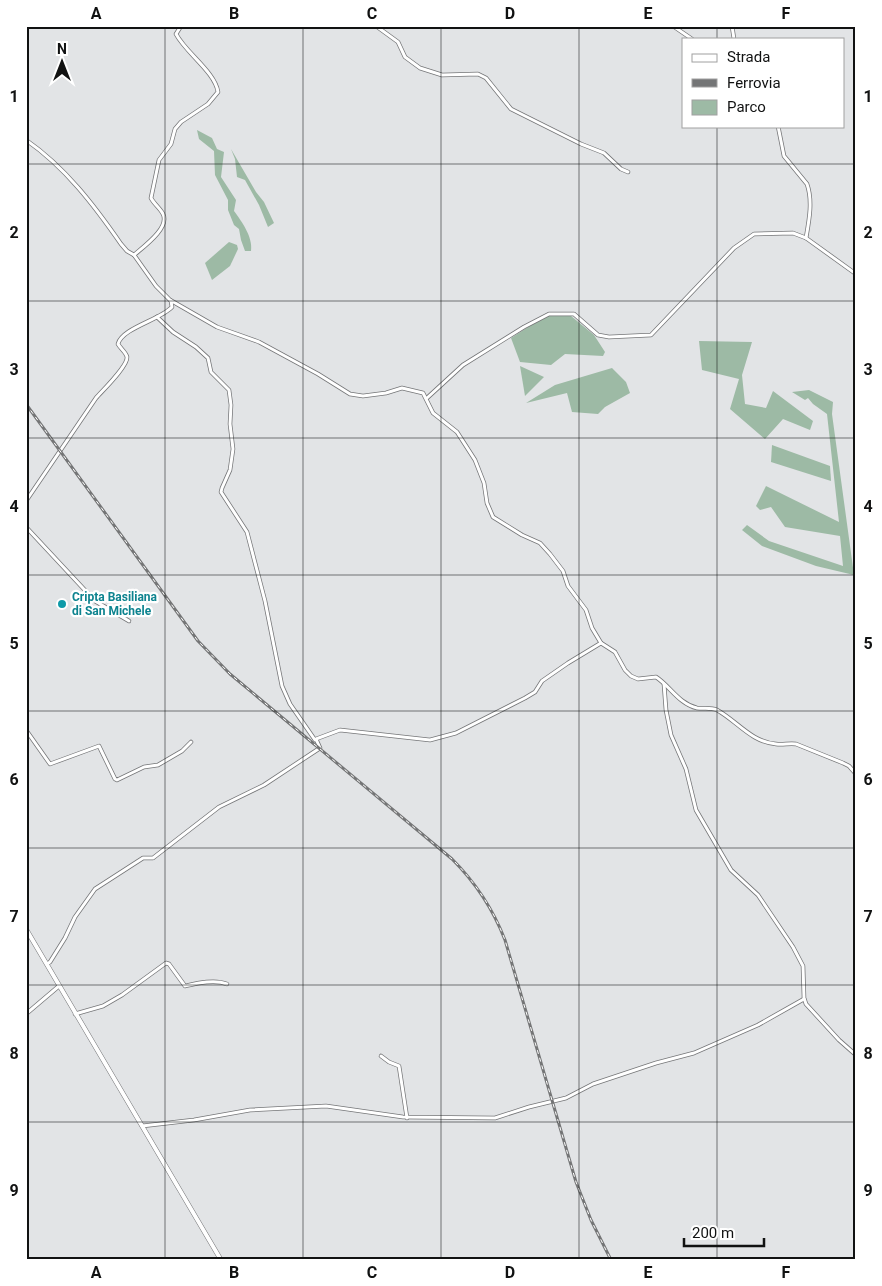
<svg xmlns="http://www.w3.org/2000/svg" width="882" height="1286" viewBox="0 0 882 1286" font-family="Roboto,sans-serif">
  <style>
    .green { fill: #9dbaa5 }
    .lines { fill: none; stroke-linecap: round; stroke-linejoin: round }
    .minor-casing { stroke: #757678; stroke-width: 4.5 }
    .major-casing { stroke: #757678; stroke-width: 5 }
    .minor { stroke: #fff; stroke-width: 3 }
    .major { stroke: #fff; stroke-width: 4 }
    .rail-casing { stroke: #747576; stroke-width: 3 }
    .rail { stroke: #fff; stroke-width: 1; stroke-dasharray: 4; stroke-linecap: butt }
    .grid { fill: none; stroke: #111212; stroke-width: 1; stroke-opacity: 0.55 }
    .culture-dot { fill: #0f9aa8; stroke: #fff; stroke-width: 2 }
    .labels { text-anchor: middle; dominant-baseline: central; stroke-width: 4.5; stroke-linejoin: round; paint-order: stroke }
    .culture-label { font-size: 12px; font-weight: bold; fill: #0d838f; stroke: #fff; text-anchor: start }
    .neatline { fill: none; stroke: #111212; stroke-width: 2 }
    .grid-label { font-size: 16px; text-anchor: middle; font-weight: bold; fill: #111212 }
  </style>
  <rect width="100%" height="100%" fill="#e2e4e6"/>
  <!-- green -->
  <g class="green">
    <path d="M197,130L212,138L217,149L224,152L221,177L236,200L234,211C242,222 253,237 251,251H245L241,240L239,229L234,225L228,210V200L215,175L214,151L199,139Z"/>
    <polygon points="231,149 256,192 264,202 274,223 268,227 259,205 245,180 237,177 235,159"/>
    <polygon points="229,242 237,245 238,249 230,266 212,280 205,263"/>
    <polygon points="547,315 571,316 594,335 605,352 603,356 565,354 551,365 520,362 511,338"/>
    <polygon points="699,341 752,342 742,375 745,404 766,408 773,391 813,421 810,430 783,419 765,439 730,409 739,379 702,370"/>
    <polygon points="520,366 544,377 525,396"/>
    <polygon points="612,368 626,382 630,393 605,407 598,414 572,412 567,393 526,403 555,385"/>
    <polygon points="809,390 833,402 832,414 854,575 816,566 762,546 742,530 747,525 769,541 843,566 840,536 785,527 771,507 760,510 756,506 766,486 839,522 827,414 813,404 808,398 805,400 792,392"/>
    <polygon points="772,445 830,466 831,481 771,462"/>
  </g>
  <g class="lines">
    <defs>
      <g id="minor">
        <polyline points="376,26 398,42 405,57 420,68 442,75 478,74 486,78 511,109 581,144 604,153 621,169 628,172"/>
        <polyline points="673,26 692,39"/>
        <polyline points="732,26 734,39"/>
        <path d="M778,126L784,156L807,184C813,201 809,221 806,238L856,274"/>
        <path d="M26,140C65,167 94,205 121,244L127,251L134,255L156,286L170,300L217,327L259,342L318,374L350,394L363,396L386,393L402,388L423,393L433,413L457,432L475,460L484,483L487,503L493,517L522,535L540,543L550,554L563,571L568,586L586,610L592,628L601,643L615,652L625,670L631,676L638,679L656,677C670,686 679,704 697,708C704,709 710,707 717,710C737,721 751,742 776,744C783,745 789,743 796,744L843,763L849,766L856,774"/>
        <path d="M134,255C143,247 170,228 163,214C160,208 154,204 151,198L159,160L171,144L175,129L181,122L208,104L218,92C215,72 186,53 176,34L181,26"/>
        <polyline points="157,317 173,332 196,347 208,358 211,372 229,390 231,405 230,424 233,449 230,470 222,488 221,492 247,532 265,601 282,686 290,704 315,740"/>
        <polyline points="427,398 463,365 524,327 549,314 574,314 598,335 609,337 651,335 734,248 754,234 793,233 806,238"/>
        <path d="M26,501L96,398C102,391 128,366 127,357C126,352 120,348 118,344C122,328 160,320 172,307L171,301"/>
        <polyline points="26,527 95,601 129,621"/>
        <polyline points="664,684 666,710 671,735 686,769 696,810 731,870 758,895 793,947 803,966 804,998 806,1004 839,1040 856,1055"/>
        <polyline points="26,730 50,764 99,746 115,779 117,780 144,767 158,765 182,751 191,742"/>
        <polyline points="47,964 50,962 65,938 75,917 95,889 143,858 153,858 219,807 264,785 320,748 316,739 340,730 430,740 456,733 525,698 535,692 542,681 568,663 601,643"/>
        <polyline points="26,1014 59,986"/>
        <path d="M75,1014L103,1006L122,995L166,963L169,964L185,986C198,983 215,979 227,984"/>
        <polyline points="381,1056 389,1062 399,1066 407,1118"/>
        <polyline points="142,1126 194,1120 250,1110 326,1106 403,1117 495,1118 529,1107 566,1098 593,1084 656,1063 694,1053 758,1025 804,999"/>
      </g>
      <polyline id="major" points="26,929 221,1260"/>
    </defs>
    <!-- minor casing -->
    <use href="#minor" class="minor-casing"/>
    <!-- major casing -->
    <use href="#major" class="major-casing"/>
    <!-- minor -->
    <use href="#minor" class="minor"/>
    <!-- major -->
    <use href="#major" class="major"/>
    <defs>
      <path id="rail" d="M26,404L198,641L230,674L452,859C476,883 493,909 505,940L576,1182L591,1220L611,1260"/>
    </defs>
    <!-- rail casing -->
    <use href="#rail" class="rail-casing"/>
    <!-- rail -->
    <use href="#rail" class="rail"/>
  </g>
  <!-- grid -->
  <path class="grid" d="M165,26V1260M303,26V1260M441,26V1260M579,26V1260M717,26V39M717,126V1260M26,164H856M26,301H856M26,438H856M26,575H856M26,711H856M26,848H856M26,985H856M26,1122H856"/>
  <!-- markers -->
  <circle class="culture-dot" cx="62" cy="604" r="5"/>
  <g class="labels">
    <!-- culture labels -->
    <g class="culture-label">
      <text x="72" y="597">Cripta Basiliana<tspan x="72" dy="14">di San Michele</tspan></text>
    </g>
  </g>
  <!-- border -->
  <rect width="882" height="1286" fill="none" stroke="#ffffff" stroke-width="55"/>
  <!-- legend -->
  <rect x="682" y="38" width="162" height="90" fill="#ffffff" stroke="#a0a0a0"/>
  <rect x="692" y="54" width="25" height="8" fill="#ffffff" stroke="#a0a0a0"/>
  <text x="727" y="62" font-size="15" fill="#111212">Strada</text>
  <rect x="692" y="79" width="25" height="8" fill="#747576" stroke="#a0a0a0"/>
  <text x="727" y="88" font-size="15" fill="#111212">Ferrovia</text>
  <rect x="692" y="100" width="25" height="15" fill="#9dbaa5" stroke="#a0a0a0"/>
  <text x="727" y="112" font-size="15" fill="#111212">Parco</text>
  <!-- north arrow -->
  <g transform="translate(62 62)" stroke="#ffffff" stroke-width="4" paint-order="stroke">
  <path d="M0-4L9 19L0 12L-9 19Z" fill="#111212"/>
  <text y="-8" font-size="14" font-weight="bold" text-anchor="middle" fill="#111212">N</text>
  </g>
  <!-- scale -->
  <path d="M684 1238v8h80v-8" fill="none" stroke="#111212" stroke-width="2.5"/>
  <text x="692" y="1238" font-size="15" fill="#111212" stroke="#ffffff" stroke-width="4" paint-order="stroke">200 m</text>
  <rect x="28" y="28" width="826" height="1230" class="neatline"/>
  <g class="grid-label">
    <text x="96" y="19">A</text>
    <text x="234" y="19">B</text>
    <text x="372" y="19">C</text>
    <text x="510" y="19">D</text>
    <text x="648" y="19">E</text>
    <text x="786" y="19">F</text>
    <text x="14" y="102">1</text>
    <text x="868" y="102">1</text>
    <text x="14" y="238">2</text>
    <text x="868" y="238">2</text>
    <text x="14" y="375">3</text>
    <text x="868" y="375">3</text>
    <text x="14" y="512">4</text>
    <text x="868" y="512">4</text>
    <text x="14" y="649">5</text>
    <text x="868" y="649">5</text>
    <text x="14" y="785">6</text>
    <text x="868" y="785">6</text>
    <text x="14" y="922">7</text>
    <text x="868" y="922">7</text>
    <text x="14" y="1059">8</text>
    <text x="868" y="1059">8</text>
    <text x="14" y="1196">9</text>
    <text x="868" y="1196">9</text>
    <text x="96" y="1278">A</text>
    <text x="234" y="1278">B</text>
    <text x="372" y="1278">C</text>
    <text x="510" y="1278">D</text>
    <text x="648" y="1278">E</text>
    <text x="786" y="1278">F</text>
  </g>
</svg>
